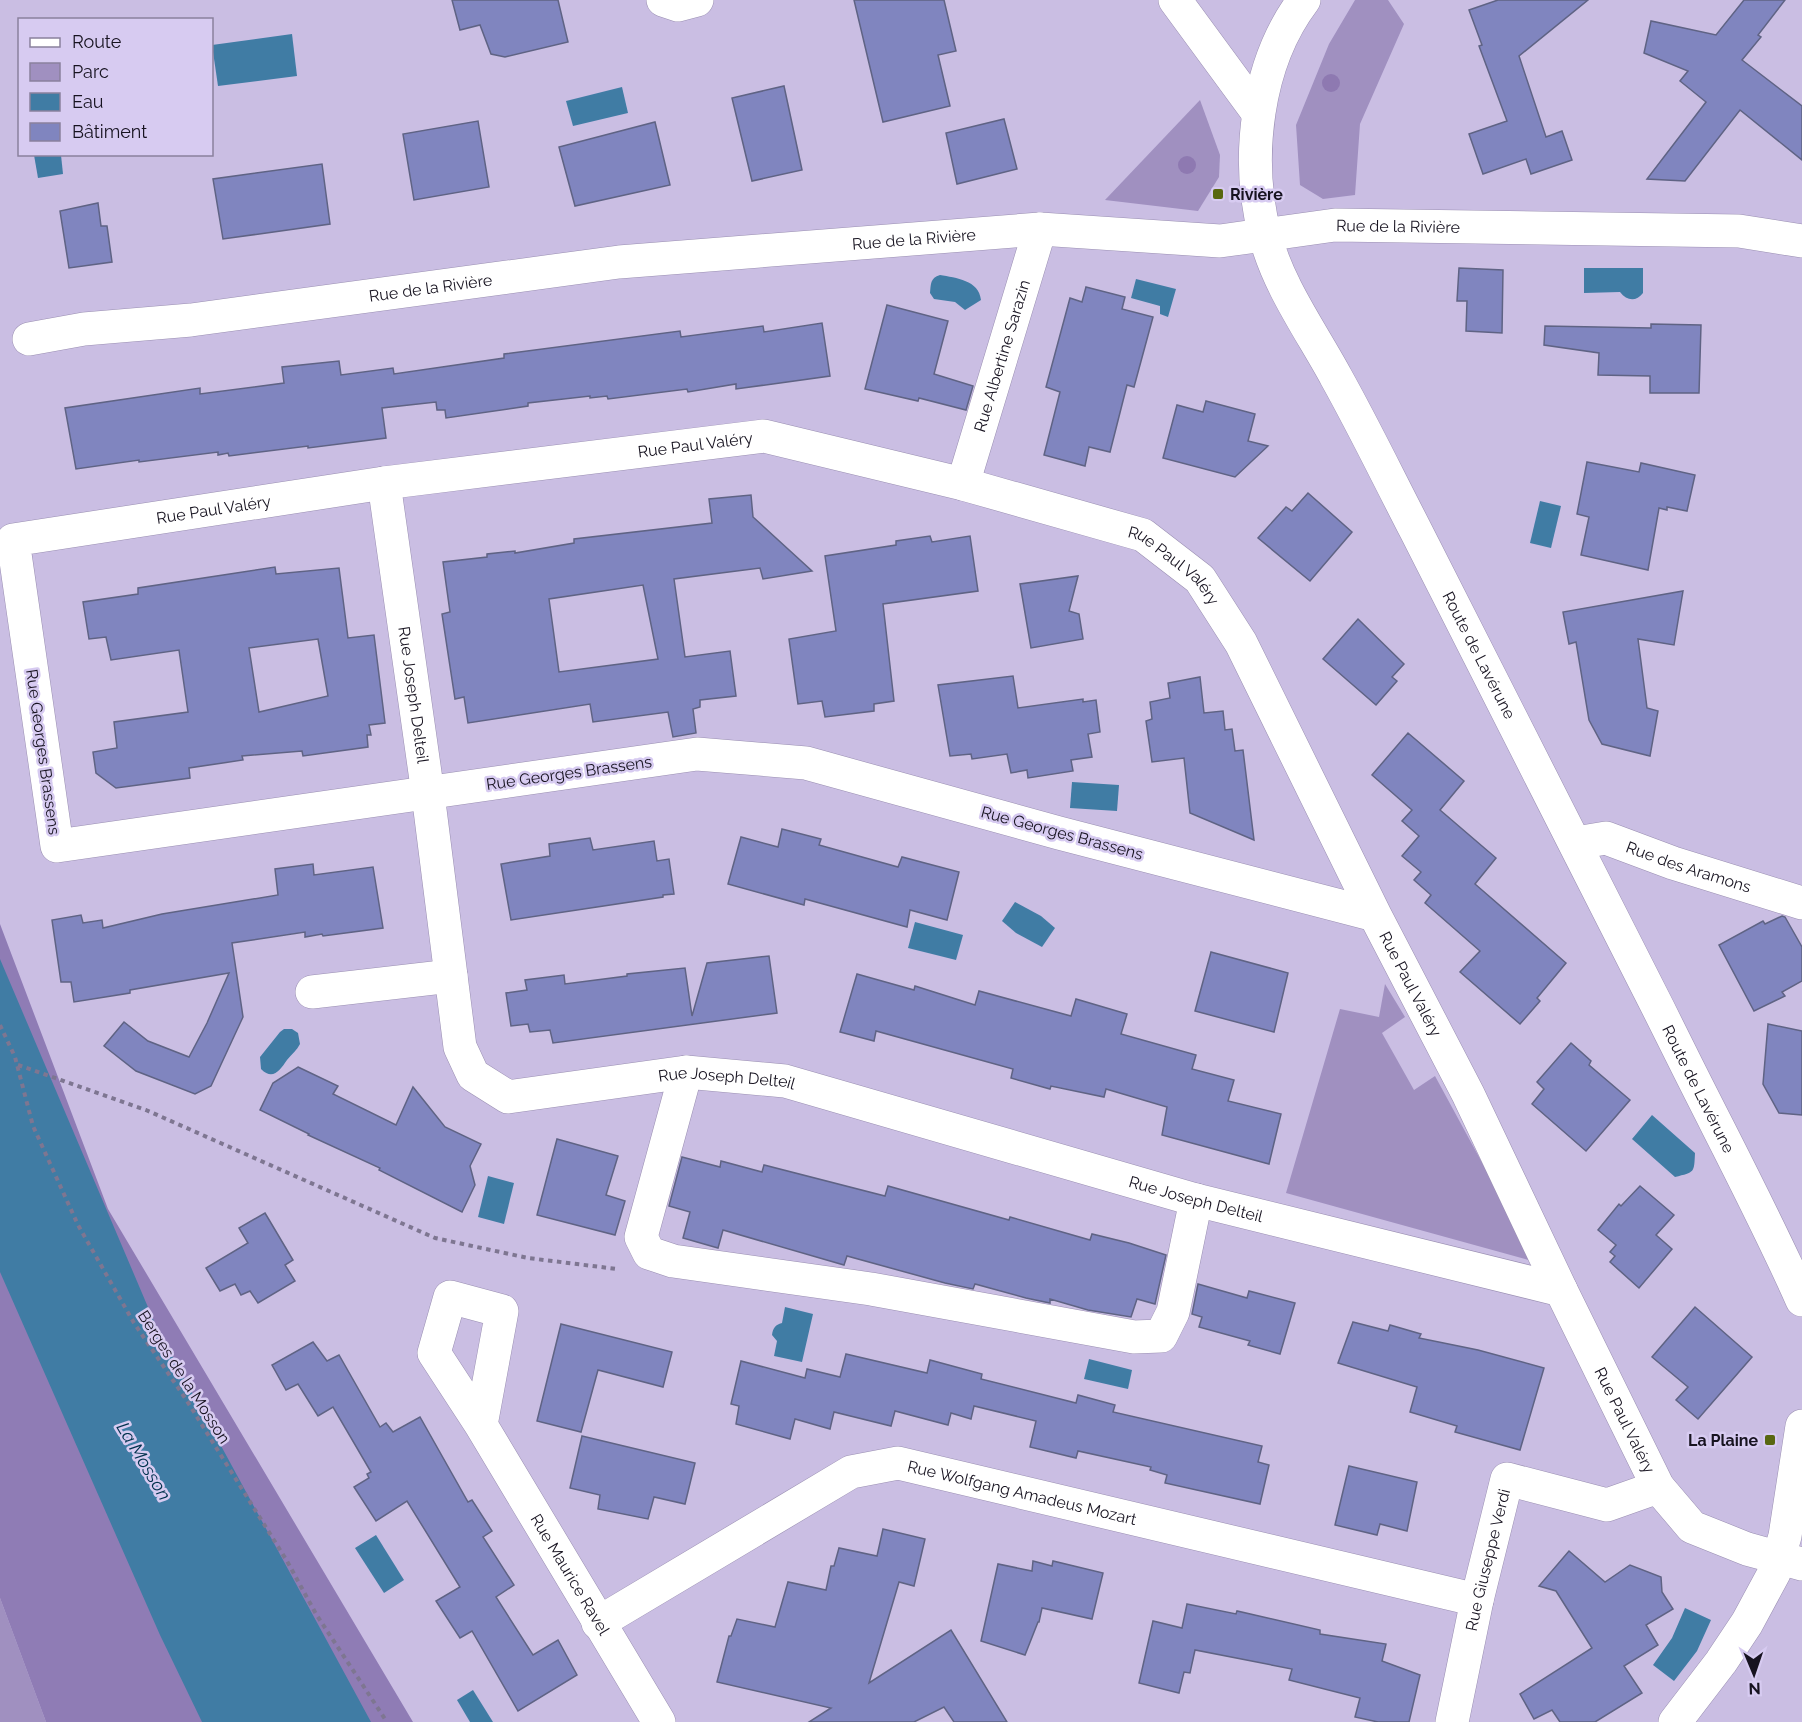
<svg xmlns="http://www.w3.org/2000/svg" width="1802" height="1722" viewBox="0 0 1802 1722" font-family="Raleway,sans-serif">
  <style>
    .green { fill: #a090c0 }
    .forest { fill: #8f7cb5 }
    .water { fill: #407ca4 }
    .building { fill: #8085bf; stroke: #5f6384; stroke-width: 1.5; fill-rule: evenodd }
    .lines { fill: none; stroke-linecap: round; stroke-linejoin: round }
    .minor-casing { stroke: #9a8fb2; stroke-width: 34 }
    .path { stroke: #7e7691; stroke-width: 4; stroke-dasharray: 4.5 4.5; stroke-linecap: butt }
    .minor { stroke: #fff; stroke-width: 33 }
    .tree { fill: #8e79b1 }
    .poi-dot { fill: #586710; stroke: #d7cbf1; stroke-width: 2 }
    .labels { text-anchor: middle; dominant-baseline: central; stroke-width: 5; stroke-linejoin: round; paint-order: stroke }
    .poi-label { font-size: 16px; font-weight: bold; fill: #171320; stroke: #d7cbf1; text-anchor: start }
    .street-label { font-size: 16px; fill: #171320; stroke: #d7cbf1 }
    .water-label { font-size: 18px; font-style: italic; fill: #00314d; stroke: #d7cbf1 }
  </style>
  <rect width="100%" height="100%" fill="#cabee3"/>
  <!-- green -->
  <g class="green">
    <polygon points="1355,0 1388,0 1404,24 1360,124 1355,195 1323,199 1300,185 1296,125 1329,44"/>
    <polygon points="1200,100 1220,155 1219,177 1198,211 1105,200"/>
    <polygon points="1385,984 1405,1017 1382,1033 1414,1090 1435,1076 1536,1262 1286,1193 1340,1009 1379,1017"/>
    <polygon points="0,1598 46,1722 0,1722"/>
  </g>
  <!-- forest -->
  <polygon class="forest" points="0,924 108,1209 413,1722 46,1722 0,1598"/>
  <!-- water -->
  <g class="water">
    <polygon points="292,34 297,76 218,86 212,45"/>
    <polygon points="622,87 628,113 573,126 566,101"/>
    <polygon points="34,155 61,155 63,174 38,178"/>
    <path d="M1584,268H1643V293C1636,302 1627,301 1620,292L1584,293Z"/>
    <path d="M940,275C956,278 979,280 981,300L965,310L955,302L934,299L930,293C931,284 930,278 940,275Z"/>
    <polygon points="1136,279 1176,289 1168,317 1160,314 1160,306 1131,298"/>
    <polygon points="1540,501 1561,506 1551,548 1530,543"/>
    <polygon points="1072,782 1119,785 1117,811 1070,808"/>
    <polygon points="1015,902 1041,916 1055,928 1042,947 1016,933 1002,921"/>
    <polygon points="915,922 963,935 956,960 908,948"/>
    <polygon points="0,959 156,1326 371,1722 202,1722 160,1635 0,1272"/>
    <path d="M284,1029H292L298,1033L300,1044C297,1050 292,1054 287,1060C280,1070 273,1081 261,1069L260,1057L280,1032Z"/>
    <path d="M1652,1115L1695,1153C1694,1173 1695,1172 1675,1177L1632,1139Z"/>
    <polygon points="488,1176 514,1183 504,1224 478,1217"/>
    <path d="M785,1307L813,1314L802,1362L774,1356L777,1341L772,1335C773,1328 775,1325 782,1323Z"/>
    <polygon points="1089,1359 1132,1370 1128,1389 1084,1379"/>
    <polygon points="376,1535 404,1580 384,1593 355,1548"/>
    <polygon points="1685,1608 1711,1620 1697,1651 1674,1681 1653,1665 1672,1638"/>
    <polygon points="473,1690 493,1722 470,1722 457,1700"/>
  </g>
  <!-- building -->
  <g class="building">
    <polygon points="452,0 558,0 568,42 505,57 491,54 480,25 460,30"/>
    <polygon points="854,0 944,0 956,51 938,55 950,106 883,122"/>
    <polygon points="1498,0 1588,0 1519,56 1546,137 1562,131 1572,160 1531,174 1526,159 1483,174 1469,134 1507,121 1479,46 1482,45 1469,10"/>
    <polygon points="1744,0 1785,0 1758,35 1761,37 1742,60 1802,106 1802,160 1740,110 1685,181 1647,179 1706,102 1680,81 1688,71 1644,53 1651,21 1716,35"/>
    <polygon points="784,86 802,170 752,181 732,98"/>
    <polygon points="1004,119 1017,169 957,184 946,133"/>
    <polygon points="478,121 489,187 414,200 403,134"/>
    <polygon points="655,122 670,185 575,206 559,147"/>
    <polygon points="322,164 330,224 223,239 213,179"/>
    <polygon points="98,203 101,226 107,226 112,262 69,268 60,211"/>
    <polygon points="1459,268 1503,270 1502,333 1466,331 1467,301 1457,301"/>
    <polygon points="1086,287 1125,297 1122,309 1153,317 1134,387 1127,385 1110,452 1089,447 1085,466 1044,455 1060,392 1046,387 1070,298 1082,302"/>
    <polygon points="887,305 948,321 934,374 973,386 966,410 919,398 918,401 865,389"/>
    <polygon points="822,323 830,376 736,389 736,384 688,392 687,389 608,399 607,396 590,398 590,396 528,403 528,406 446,418 445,410 437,410 436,402 382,408 386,438 308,448 308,446 229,456 228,453 218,455 218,452 139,462 139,460 76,469 65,408 200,388 200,394 284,383 282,367 339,361 341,375 393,368 394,374 504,358 504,354 680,331 681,337 763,326 764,332"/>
    <polygon points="1651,324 1701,325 1699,393 1650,393 1650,376 1598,375 1599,353 1544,345 1545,326 1651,328"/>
    <polygon points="1206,401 1255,414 1248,441 1268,446 1235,477 1163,458 1177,405 1203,412"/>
    <polygon points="1587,462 1639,472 1641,463 1695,475 1687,511 1667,507 1667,510 1659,508 1648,570 1581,555 1589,517 1577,514"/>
    <polygon points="1308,493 1352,532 1310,581 1258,538 1286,507 1292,511"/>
    <path d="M751,495L753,517L812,571L763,579L760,568L674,579L685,657L730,651L736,696L700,700V707L693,709L696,733L673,737L668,712L593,722L590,704L468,723L464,697L455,699L442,614L450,612L443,562L487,557V554L515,551V553L574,543V539L712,523L709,499ZM643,585L658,659L559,672L549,599Z"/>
    <polygon points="930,536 932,542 970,536 978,591 883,604 894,701 874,704 874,711 825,717 822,701 798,704 789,639 836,631 825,556 896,545 896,541"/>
    <path d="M275,567L276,574L339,568L348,638L374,635L385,723L369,725L371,735H367L368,747L303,756L302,751L242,756L243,760L189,768L190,778L116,788L96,773L93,752L117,748L114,722L188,712L179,650L111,660L106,637L89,639L83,602L138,594V588ZM318,639L328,696L259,712L249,648Z"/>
    <polygon points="1078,576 1069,611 1079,614 1083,639 1031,648 1020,584"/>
    <polygon points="1683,591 1674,645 1638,639 1647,708 1658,711 1650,756 1602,744 1589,720 1576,642 1569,644 1563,612"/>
    <polygon points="1358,619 1404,664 1392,677 1397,681 1376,705 1323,659"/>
    <polygon points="1013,676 1018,708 1083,699 1083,702 1096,700 1100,732 1088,734 1092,757 1071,760 1073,771 1028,778 1027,770 1011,773 1007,754 972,759 971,754 950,756 938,685"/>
    <polygon points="1200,677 1204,713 1223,711 1225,730 1232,729 1235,751 1243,750 1254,840 1190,813 1184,758 1152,762 1146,721 1152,719 1150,702 1170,698 1168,683"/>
    <polygon points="1408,733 1464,781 1440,810 1496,858 1475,884 1566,963 1537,998 1540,1001 1520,1024 1460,972 1480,951 1425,903 1431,895 1414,880 1421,872 1402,856 1419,836 1402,821 1412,810 1372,775"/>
    <polygon points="782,829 821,839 819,845 898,867 902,857 959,872 947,920 910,910 907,927 805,899 804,905 728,884 741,837 778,847"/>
    <polygon points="590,838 593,850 654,841 657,861 669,859 674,894 663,895 663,897 511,920 501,864 550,856 549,844"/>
    <polygon points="313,864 314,875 373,867 383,928 323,936 322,934 305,937 305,932 232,943 243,1017 211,1086 195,1094 136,1071 104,1046 124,1022 148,1041 189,1057 207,1023 229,973 130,990 130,993 74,1002 71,982 61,982 52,920 81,915 83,923 102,920 103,928 162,914 278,895 275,869"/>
    <polygon points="1782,916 1785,917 1802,947 1802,981 1782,992 1785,996 1754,1011 1719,945 1763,921 1765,924"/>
    <polygon points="1211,952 1288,973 1274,1032 1195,1011"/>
    <polygon points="769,956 777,1013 553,1043 550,1030 530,1032 528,1024 511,1026 506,993 527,990 525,980 564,975 565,984 627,976 627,974 685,968 692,1016 707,963"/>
    <polygon points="857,974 914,990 915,986 975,1005 979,991 1071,1016 1076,999 1127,1014 1121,1034 1196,1055 1192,1069 1234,1080 1228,1101 1281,1114 1269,1164 1162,1135 1167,1107 1106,1089 1104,1097 1051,1086 1050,1089 1011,1078 1013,1069 876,1031 874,1041 840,1032"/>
    <polygon points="1768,1024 1802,1031 1802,1115 1779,1113 1763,1084"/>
    <polygon points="1571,1043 1591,1061 1589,1065 1630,1100 1586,1151 1532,1104 1544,1089 1537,1082"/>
    <polygon points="298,1067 338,1086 333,1094 396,1125 413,1087 445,1127 481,1144 470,1166 475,1185 462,1212 379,1170 380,1168 308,1135 309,1134 260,1110 273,1083"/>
    <polygon points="557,1139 618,1156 606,1195 625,1201 615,1235 537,1215"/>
    <polygon points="682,1157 720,1167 721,1161 762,1172 764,1165 885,1196 888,1186 1009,1220 1010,1217 1090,1240 1092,1234 1129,1243 1166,1255 1155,1304 1137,1299 1131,1317 1088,1310 1050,1299 1050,1303 1026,1298 975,1284 973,1289 945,1283 847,1256 844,1265 723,1230 718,1248 683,1238 690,1212 669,1206"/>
    <polygon points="1640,1186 1674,1215 1656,1235 1672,1249 1639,1288 1610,1262 1615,1256 1610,1252 1616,1245 1598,1230 1619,1204 1621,1206"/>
    <polygon points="265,1213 293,1260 285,1265 295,1281 258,1303 250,1291 241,1295 235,1284 220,1291 206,1268 248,1243 239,1228"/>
    <polygon points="1198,1284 1247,1298 1249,1291 1295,1303 1280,1354 1248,1345 1250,1341 1199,1327 1202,1317 1192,1314"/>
    <polygon points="1695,1307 1752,1357 1698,1419 1676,1400 1688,1387 1652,1357"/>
    <polygon points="1353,1322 1388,1331 1390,1325 1421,1334 1419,1338 1478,1350 1544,1368 1520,1450 1455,1432 1457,1426 1410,1412 1417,1387 1338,1363"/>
    <polygon points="561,1324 672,1352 663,1387 598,1370 581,1432 537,1421"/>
    <polygon points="313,1342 327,1361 339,1355 380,1427 386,1423 393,1432 420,1417 468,1502 472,1500 492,1531 483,1537 514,1585 496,1597 533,1655 558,1640 577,1675 518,1711 472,1631 460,1638 436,1601 460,1587 407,1501 376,1521 354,1487 369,1478 367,1474 371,1472 333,1407 318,1416 298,1384 286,1390 272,1365"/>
    <polygon points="846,1354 927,1373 930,1360 982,1374 981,1379 1076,1403 1078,1395 1115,1405 1113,1412 1262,1446 1258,1462 1269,1465 1260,1504 1165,1483 1167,1475 1150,1470 1151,1467 1078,1451 1076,1458 1030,1447 1036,1421 974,1406 971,1419 951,1413 948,1425 895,1411 891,1426 834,1412 830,1429 795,1419 790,1439 736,1424 739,1406 731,1404 741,1361 805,1378 807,1369 840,1377"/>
    <polygon points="582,1436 695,1463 685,1504 654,1497 648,1519 598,1509 600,1495 570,1488"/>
    <polygon points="1349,1466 1417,1482 1407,1531 1380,1524 1377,1535 1335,1525"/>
    <polygon points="883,1529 925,1539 914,1586 899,1582 869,1683 951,1630 1007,1722 954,1722 944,1707 914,1722 809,1722 831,1708 717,1682 729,1636 731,1636 737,1619 775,1627 788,1582 826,1590 831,1566 834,1566 839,1548 877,1556"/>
    <polygon points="1569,1551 1605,1582 1630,1565 1661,1577 1662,1592 1673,1609 1646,1625 1658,1645 1624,1666 1642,1693 1595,1722 1560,1722 1552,1710 1534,1719 1520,1694 1592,1648 1556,1591 1539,1586"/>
    <polygon points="1033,1561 1052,1566 1053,1561 1103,1573 1092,1619 1042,1608 1039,1622 1038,1622 1025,1655 981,1641 998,1564 1032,1571"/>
    <polygon points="1187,1604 1236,1614 1237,1611 1320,1630 1320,1634 1386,1644 1382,1661 1420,1675 1409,1722 1378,1722 1355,1717 1360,1698 1289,1680 1292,1669 1195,1650 1190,1673 1184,1672 1179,1693 1139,1683 1153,1621 1182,1628"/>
  </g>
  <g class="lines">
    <defs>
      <g id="minor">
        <polyline points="663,0 678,5 697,0"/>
        <polyline points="1175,0 1258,113"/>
        <path id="s1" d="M1304,0C1256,63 1245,159 1265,235C1278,286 1311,331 1336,377C1364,427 1389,479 1416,531C1507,709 1598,887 1687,1066C1726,1144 1767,1221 1802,1300"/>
        <path id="s2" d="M29,339L84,329L191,320L619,262L1040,229L1220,241L1335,225L1739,231L1802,241"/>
        <path id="s3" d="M384,483L428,794L460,1047L473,1075L508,1097L686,1072L785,1081L1196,1200L1561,1290"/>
        <path id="s4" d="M963,484L1040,229"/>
        <path id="s5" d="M1576,843L1606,838L1673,863L1802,903"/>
        <path id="s6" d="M1375,915L1059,833L806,763L697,754L57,846L13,540L384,483L764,436L963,484L1143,535L1200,579L1241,643L1375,915L1468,1094L1561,1290L1658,1487L1692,1527L1747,1549L1802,1564"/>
        <polyline points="312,992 451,976"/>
        <polyline points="686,1072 641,1237 649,1253 673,1261 871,1289 1134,1337 1161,1336 1173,1312 1196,1200"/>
        <path id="s7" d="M481,1425L434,1353L450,1297L502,1311L481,1425L659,1722"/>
        <path id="s8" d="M598,1623L851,1472L898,1463L1477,1600"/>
        <path id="s9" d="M1452,1722L1477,1600L1507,1479L1607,1505L1658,1487"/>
        <polyline points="1675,1722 1721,1662 1747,1623 1774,1573 1785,1536 1802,1426"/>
      </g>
    </defs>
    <!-- minor casing -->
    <use href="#minor" class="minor-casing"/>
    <!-- path -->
    <g class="path">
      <polyline points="0,1025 15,1057 33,1126 78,1225 134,1323 187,1401 287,1561 316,1614 387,1722"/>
      <polyline points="18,1065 146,1110 435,1238 528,1258 617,1269"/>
    </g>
    <!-- minor -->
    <use href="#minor" class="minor"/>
  </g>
  <!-- trees -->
  <g class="tree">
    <circle cx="1331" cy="83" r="9"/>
    <circle cx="1187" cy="165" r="9"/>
  </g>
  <!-- markers -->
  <g class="poi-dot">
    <rect x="1212" y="188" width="12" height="12" rx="3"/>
    <rect x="1764" y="1434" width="12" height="12" rx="3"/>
  </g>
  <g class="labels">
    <!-- poi labels -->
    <g class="poi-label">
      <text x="1230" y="194">Rivière</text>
      <text x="1758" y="1440" text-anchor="end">La Plaine</text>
    </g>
    <!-- street labels -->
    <g class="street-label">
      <text stroke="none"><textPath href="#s2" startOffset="1377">Rue de la Rivière</textPath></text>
      <text stroke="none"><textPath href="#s2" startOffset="891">Rue de la Rivière</textPath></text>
      <text stroke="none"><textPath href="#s2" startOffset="405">Rue de la Rivière</textPath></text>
      <text stroke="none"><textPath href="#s4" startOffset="134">Rue Albertine Sarazin</textPath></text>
      <text stroke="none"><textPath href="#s6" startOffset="2343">Rue Paul Valéry</textPath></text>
      <text stroke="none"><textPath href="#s6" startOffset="1857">Rue Paul Valéry</textPath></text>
      <text stroke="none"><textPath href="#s6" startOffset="2847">Rue Paul Valéry</textPath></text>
      <text stroke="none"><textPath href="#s1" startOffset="718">Route de Lavérune</textPath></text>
      <text stroke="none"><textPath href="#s3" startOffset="214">Rue Joseph Delteil</textPath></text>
      <text transform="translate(43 752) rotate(82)">Rue Georges Brassens</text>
      <text transform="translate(569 773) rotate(-8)">Rue Georges Brassens</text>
      <text transform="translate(1062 833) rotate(15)">Rue Georges Brassens</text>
      <text stroke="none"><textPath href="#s5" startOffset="118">Rue des Aramons</textPath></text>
      <text stroke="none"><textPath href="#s6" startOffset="3333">Rue Paul Valéry</textPath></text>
      <text stroke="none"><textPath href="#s3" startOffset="862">Rue Joseph Delteil</textPath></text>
      <text stroke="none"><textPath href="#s1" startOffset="1204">Route de Lavérune</textPath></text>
      <text stroke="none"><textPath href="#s3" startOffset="1348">Rue Joseph Delteil</textPath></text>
      <text transform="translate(184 1377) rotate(57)">Berges de la Mosson</text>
      <text stroke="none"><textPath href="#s6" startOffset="3819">Rue Paul Valéry</textPath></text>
      <text stroke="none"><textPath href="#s8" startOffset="470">Rue Wolfgang Amadeus Mozart</textPath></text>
      <text stroke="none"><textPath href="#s9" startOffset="166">Rue Giuseppe Verdi</textPath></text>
      <text stroke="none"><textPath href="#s7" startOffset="488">Rue Maurice Ravel</textPath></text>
    </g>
    <!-- water labels -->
    <g class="water-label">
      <text transform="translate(144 1461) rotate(59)">La Mosson</text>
    </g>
  </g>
  <!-- legend -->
  <rect x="18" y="18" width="195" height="138" fill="#d7cbf1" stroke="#8a819d" stroke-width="1.5"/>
  <rect x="30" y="38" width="30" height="9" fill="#ffffff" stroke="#8a819d" stroke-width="1.5"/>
  <text x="72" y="48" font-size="18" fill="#171320">Route</text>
  <rect x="30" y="63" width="30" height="18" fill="#a090c0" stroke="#8a819d" stroke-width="1.5"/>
  <text x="72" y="78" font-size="18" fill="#171320">Parc</text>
  <rect x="30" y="93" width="30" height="18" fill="#407ca4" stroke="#8a819d" stroke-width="1.5"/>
  <text x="72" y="108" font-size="18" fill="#171320">Eau</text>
  <rect x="30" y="123" width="30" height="18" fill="#8085bf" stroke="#8a819d" stroke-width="1.5"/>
  <text x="72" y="138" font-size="18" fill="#171320">Bâtiment</text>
  <!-- north arrow -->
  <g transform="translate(1754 1674) rotate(178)" stroke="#d7cbf1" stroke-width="4.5" paint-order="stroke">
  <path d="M0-4.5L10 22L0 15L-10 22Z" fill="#171320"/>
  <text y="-9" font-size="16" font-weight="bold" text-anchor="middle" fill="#171320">N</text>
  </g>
</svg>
